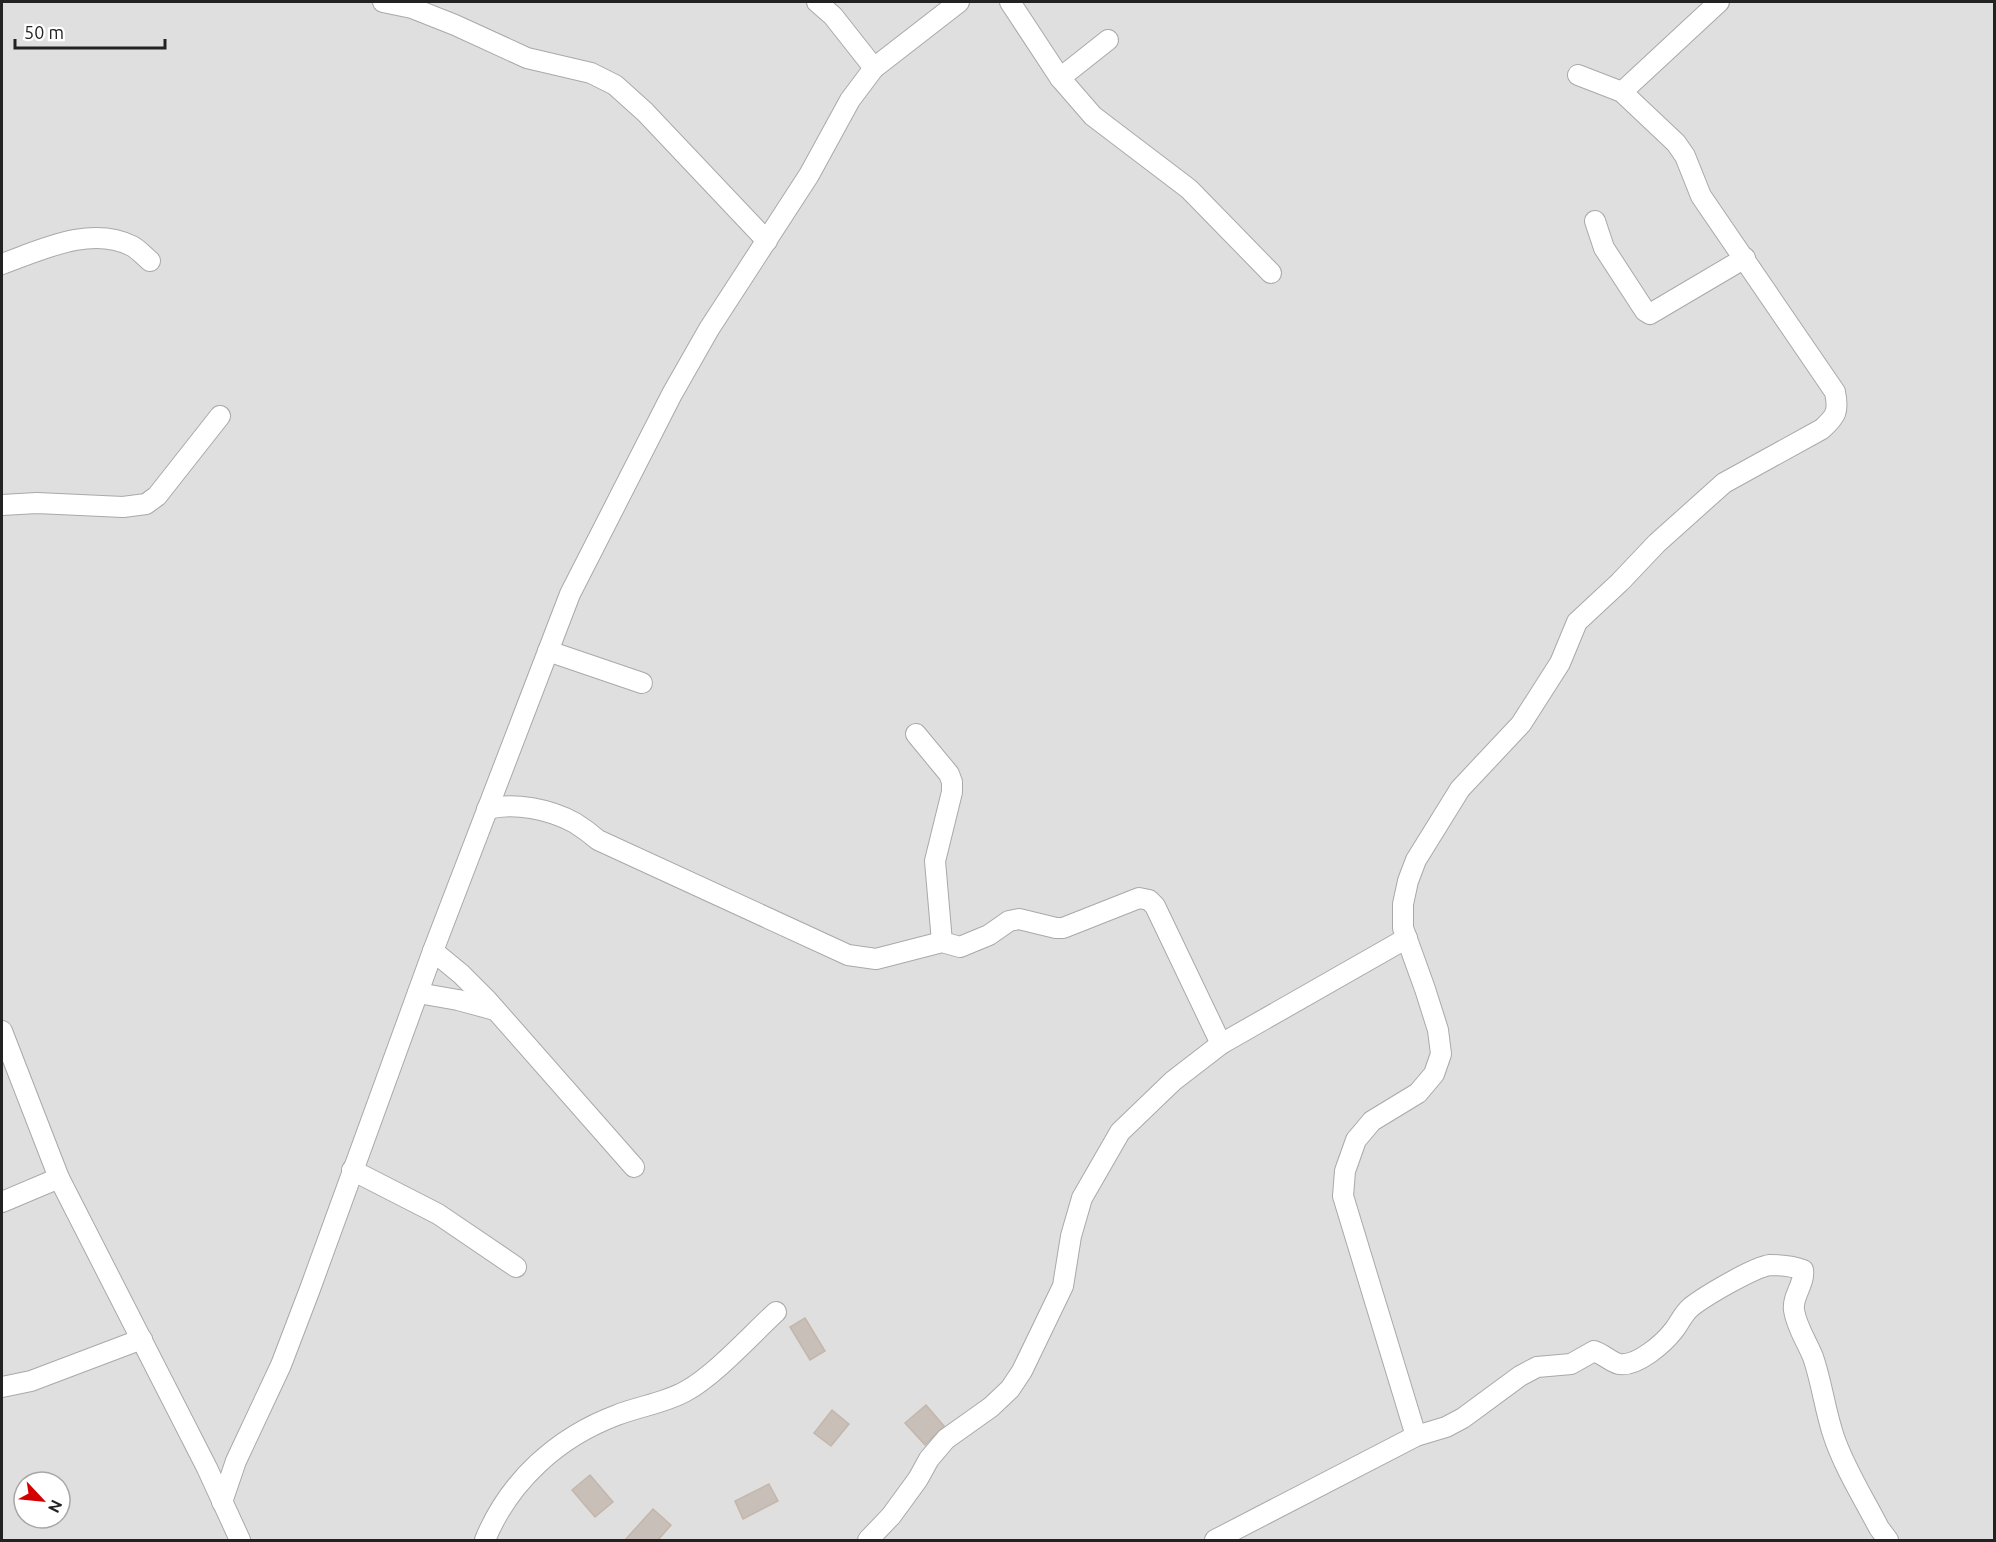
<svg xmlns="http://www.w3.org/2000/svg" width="1996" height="1542" viewBox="0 0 1996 1542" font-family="Ubuntu,sans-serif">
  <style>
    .residential { fill: #e0dfdf; fill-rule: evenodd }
    .building { fill: #c7bfb8; stroke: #c4b6ab; stroke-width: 1.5 }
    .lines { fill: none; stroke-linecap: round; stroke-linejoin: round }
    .minor-casing { stroke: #a9a9a9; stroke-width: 22 }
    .minor { stroke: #fff; stroke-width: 20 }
  </style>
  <rect width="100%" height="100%" fill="#f2efe9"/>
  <!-- residential -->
  <path class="residential" d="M2,2H1994V1540H2ZM24,1482H60V1518H24Z"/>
  <!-- building -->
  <g class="building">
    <polygon points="805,1318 825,1351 810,1360 790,1327"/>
    <polygon points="926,1405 944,1426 925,1445 905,1423"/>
    <polygon points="832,1410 849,1424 831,1446 814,1433"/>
    <polygon points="590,1475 613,1502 595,1517 572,1490"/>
    <polygon points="769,1484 778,1501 743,1519 735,1501"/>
    <polygon points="653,1509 671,1525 658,1540 625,1540"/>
  </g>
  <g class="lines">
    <defs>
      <g id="minor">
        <polyline points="383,2 412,8 455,25 527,58 591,73 615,85 645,112 767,241"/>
        <polyline points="817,2 833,16 874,68"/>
        <polyline points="1010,2 1060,78 1093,116 1189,189 1271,273"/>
        <polyline points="1060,78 1108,40"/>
        <polyline points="1622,92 1719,2"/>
        <polyline points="1595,221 1604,248 1645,311 1650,314 1745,258"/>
        <path d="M2,264C41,250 91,225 132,246C138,249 144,256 150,261"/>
        <polyline points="2,505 37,503 123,507 146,504 157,496 220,416"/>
        <polyline points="548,651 642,683"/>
        <polyline points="916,734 949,774 952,782 952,792 935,861 942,942"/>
        <path d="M487,809C514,802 550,809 575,823C583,828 591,834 598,840L848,955L876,959L942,942L960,947L989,935L1009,921L1019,919L1056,928H1063L1139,898L1149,900L1155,906L1221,1044"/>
        <polyline points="433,951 461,974 487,1000 634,1167"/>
        <polyline points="418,993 458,1000 495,1010"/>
        <polyline points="2,1031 59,1178 207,1468 240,1540"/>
        <polyline points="352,1170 438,1214 516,1267"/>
        <polyline points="2,1202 59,1178"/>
        <polyline points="2,1387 31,1381 142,1339"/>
        <path d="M1416,1436L1343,1196L1345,1171L1356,1140L1372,1121L1418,1093L1434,1074L1441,1054L1438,1030L1425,989L1403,928V904L1408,881L1416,860L1460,789L1521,724L1560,663L1577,622L1620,582L1657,543L1724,483L1822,429C1836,416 1839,412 1835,392L1701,196L1685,156L1676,143L1622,92L1578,75"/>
        <polyline points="222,1502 236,1461 281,1365 310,1289 433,951 570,594 672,394 709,329 809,175 850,100 874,68 959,2"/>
        <path d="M485,1540C509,1481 558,1437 617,1415C640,1406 665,1403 686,1391C715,1375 751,1335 776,1312"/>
        <polyline points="868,1540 891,1516 918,1479 929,1459 946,1439 991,1407 1010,1389 1022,1371 1063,1286 1071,1236 1082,1198 1120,1132 1173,1081 1221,1044 1407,938"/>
        <path d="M1215,1540L1416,1436L1446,1427L1463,1418L1520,1376L1537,1367L1571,1364L1594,1351C1603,1354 1611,1362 1619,1364C1637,1367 1664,1343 1674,1330C1680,1322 1683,1314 1691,1307C1705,1296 1754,1267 1770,1265C1781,1265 1793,1266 1803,1270C1805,1284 1792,1296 1794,1310C1796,1326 1807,1342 1813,1357C1822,1383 1825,1411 1834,1437C1844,1467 1864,1499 1879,1528L1888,1540"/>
      </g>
    </defs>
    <!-- minor casing -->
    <use href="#minor" class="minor-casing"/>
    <!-- minor -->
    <use href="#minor" class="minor"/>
  </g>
  <!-- border -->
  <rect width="1996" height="1542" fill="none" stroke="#222222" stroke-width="6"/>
  <!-- north arrow -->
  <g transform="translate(42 1500) rotate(116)"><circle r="28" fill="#ffffff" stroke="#a7a7a7" stroke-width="1.5"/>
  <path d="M0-4.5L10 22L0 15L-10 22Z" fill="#d40000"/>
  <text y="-9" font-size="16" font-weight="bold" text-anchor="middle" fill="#222222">N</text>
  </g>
  <!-- scale -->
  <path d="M15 39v9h150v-9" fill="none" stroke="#222222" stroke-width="3"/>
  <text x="24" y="39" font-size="18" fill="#222222" stroke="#ffffff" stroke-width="4.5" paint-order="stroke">50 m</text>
</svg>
